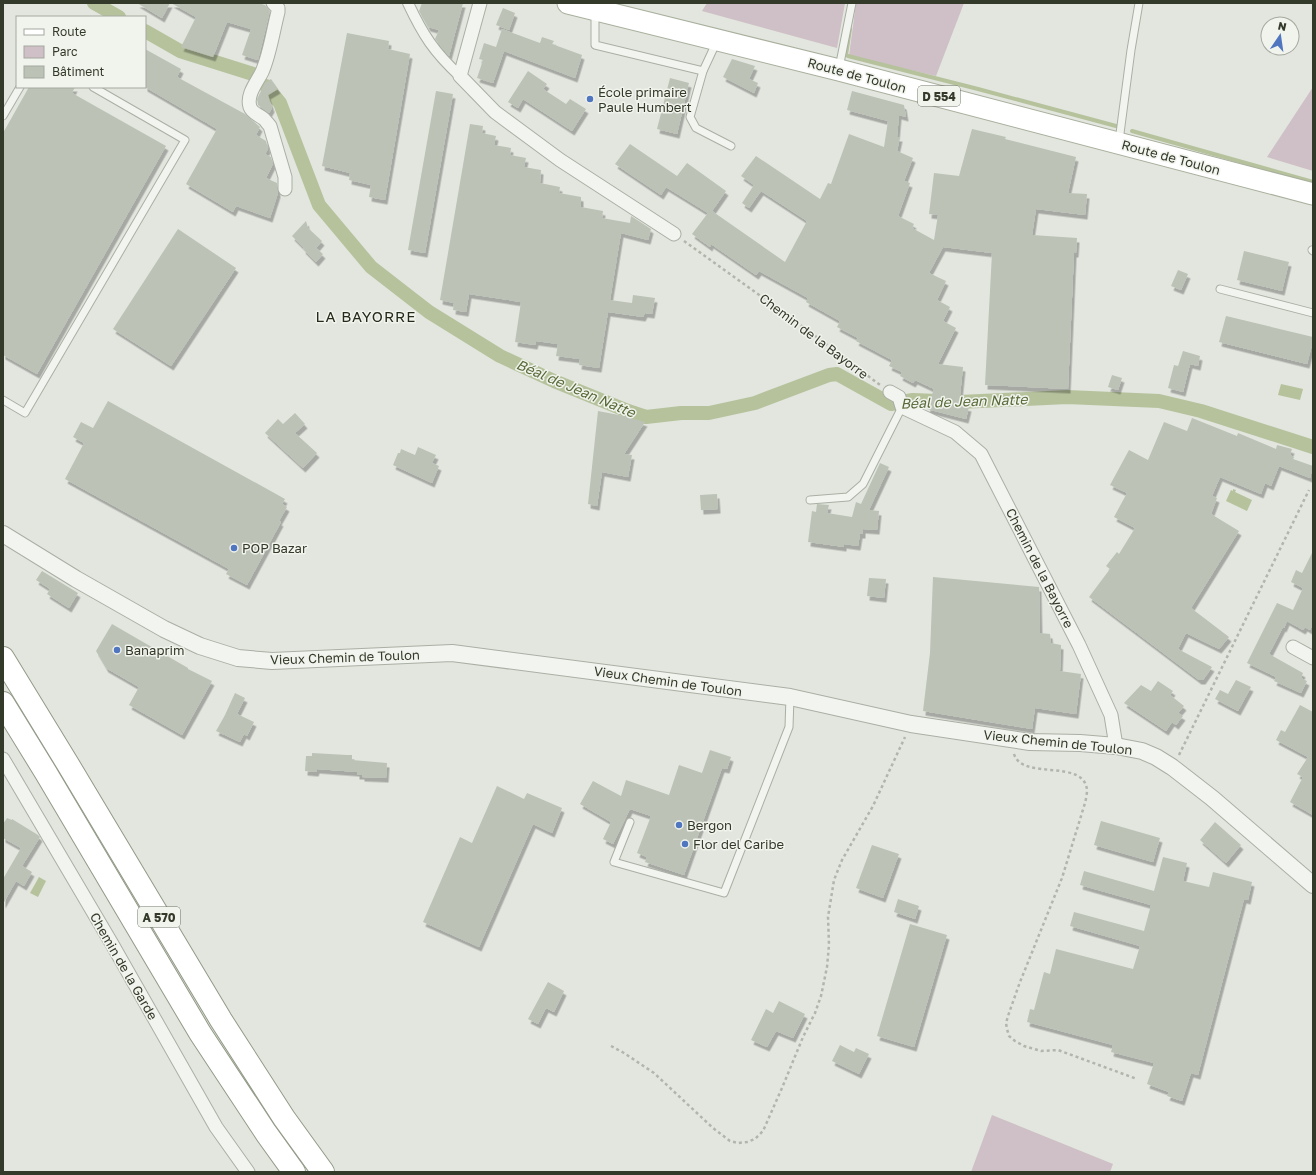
<svg xmlns="http://www.w3.org/2000/svg" width="1316" height="1175" viewBox="0 0 1316 1175" font-family="'Golos Text',sans-serif">
  <style>
    .green { fill: #cec0c6 }
    .water { fill: #b6c29c }
    .lines { fill: none; stroke-linecap: round; stroke-linejoin: round }
    .stream { stroke: #b6c29c; stroke-width: 4 }
    .canal { stroke: #b6c29c; stroke-width: 14 }
    .building { fill: #bcc2b6; filter: url(#shadow) }
    .service-casing { stroke: #aaafa4; stroke-width: 9 }
    .pedestrian-casing { stroke: #aaafa4; stroke-width: 12 }
    .minor-casing { stroke: #aaafa4; stroke-width: 15 }
    .tertiary-casing { stroke: #aaafa4; stroke-width: 18 }
    .primary-casing { stroke: #a9b09e; stroke-width: 23 }
    .motorway-casing { stroke: #929a87; stroke-width: 24 }
    .path { stroke: #b1b5ac; stroke-width: 2.5; stroke-dasharray: 3 3; stroke-linecap: butt }
    .service { stroke: #f2f4f0; stroke-width: 7 }
    .pedestrian { stroke: #f2f4f0; stroke-width: 10 }
    .minor { stroke: #f2f4f0; stroke-width: 13 }
    .tertiary { stroke: #f2f4f0; stroke-width: 16 }
    .primary { stroke: #fff; stroke-width: 21 }
    .motorway { stroke: #fff; stroke-width: 22 }
    .poi-dot { fill: #4f76be; stroke: #f1f3ed; stroke-width: 1.5 }
    .labels { text-anchor: middle; dominant-baseline: central; stroke-width: 3; stroke-linejoin: round; paint-order: stroke }
    .shield { fill: #f1f3ed; stroke: #6c7264; stroke-width: 1 }
    .shield-label { font-size: 12px; font-weight: bold; fill: #333a29 }
    .street-label { font-size: 13px; fill: #333a29; stroke: #f1f3ed }
    .poi-label { font-size: 13px; fill: #333a29; stroke: #f1f3ed; text-anchor: start }
    .water-label { font-size: 14px; font-style: italic; fill: #586a38; stroke: #f1f3ed }
    .quarter-label { font-size: 15px; letter-spacing: 1px; fill: #242b1b; stroke: #f1f3ed }
  </style>
  <defs>
    <filter id="shadow"><feDropShadow dx="2.5" dy="4.5" stdDeviation="0" flood-color="#0004"/></filter>
  </defs>
  <rect width="100%" height="100%" fill="#e2e6de"/>
  <!-- green -->
  <g class="green">
    <polygon points="707,3 845,3 837,48 702,11"/>
    <polygon points="856,3 964,3 936,76 849,56"/>
    <polygon points="1313,87 1313,171 1267,157"/>
    <polygon points="992,1115 1113,1164 1110,1172 971,1172"/>
  </g>
  <!-- water -->
  <g class="water">
    <polygon points="1281,384 1303,389 1300,400 1278,395"/>
    <polygon points="1233,489 1236,490 1235,492 1252,500 1247,511 1226,501 1231,490 1233,491"/>
    <polygon points="39,877 46,881 38,897 30,893"/>
  </g>
  <g class="lines">
    <!-- stream -->
    <g class="stream">
      <polyline points="850,29 846,55 848,56 978,89 1116,126"/>
      <polyline points="1132,131 1313,182"/>
    </g>
    <!-- canal -->
    <g class="canal">
      <polyline points="94,3 119,17"/>
      <polyline points="145,31 180,51 253,74"/>
      <polyline points="266,86 280,103 319,205 371,267 429,312 500,356 554,381 628,411 646,417 681,413 709,413 755,403 829,375 837,374 891,404 913,400 960,402 1067,397 1159,401 1201,411 1313,447"/>
    </g>
  </g>
  <!-- building -->
  <g class="building">
    <polygon points="137,3 170,3 162,18"/>
    <polygon points="171,3 258,3 265,5 270,11 258,60 242,55 251,29 227,22 213,57 181,47 196,17"/>
    <polygon points="422,3 463,3 449,56 435,39 439,30 428,27 419,11"/>
    <polygon points="503,8 515,13 509,30 496,25"/>
    <polygon points="502,29 540,43 542,37 554,41 552,44 582,55 575,78 504,51 493,83 477,78 483,60 479,59 484,43 496,47"/>
    <polygon points="347,33 389,41 388,49 410,54 385,200 369,197 371,185 349,180 350,173 322,166"/>
    <polygon points="145,49 181,69 177,77 245,114 260,127 256,135 266,141 268,149 265,154 271,157 273,164 266,178 277,183 278,193 270,218 236,206 233,212 186,184 217,129 145,87"/>
    <polygon points="732,59 755,66 749,79 758,83 754,93 723,77"/>
    <polygon points="528,71 547,84 543,89 566,104 570,99 586,109 572,131 523,99 518,108 508,102"/>
    <polygon points="670,78 689,83 677,134 657,129"/>
    <polygon points="271,79 278,89 268,95 272,108 269,113 258,105 257,99 265,83"/>
    <polygon points="29,87 75,87 72,93 166,146 37,374 3,355 3,133"/>
    <polygon points="436,91 453,94 425,253 408,250"/>
    <polygon points="852,91 904,105 906,117 899,115 897,137 900,137 897,151 913,158 904,181 910,183 898,216 914,224 912,228 934,240 938,215 929,214 934,173 959,176 972,129 1006,137 1005,139 1076,157 1068,193 1087,194 1085,215 1036,209 1032,235 1077,238 1076,253 1074,253 1068,389 985,385 992,253 943,247 929,273 946,281 937,300 950,307 943,321 956,328 938,364 963,367 959,405 969,407 966,419 927,409 934,389 915,380 913,383 900,376 902,372 889,366 892,360 856,341 858,338 837,327 840,321 806,302 808,298 759,271 756,275 711,244 710,247 692,234 708,213 666,187 661,195 615,164 630,144 677,176 687,163 726,191 712,211 785,262 807,221 761,191 749,208 742,203 754,185 741,176 756,156 820,199 828,183 831,184 849,134 884,147 888,121 847,110"/>
    <polygon points="470,124 483,126 482,133 496,136 494,145 511,148 510,155 526,158 524,167 541,170 540,183 560,187 559,193 581,197 581,207 603,211 602,218 630,223 631,216 651,229 648,240 621,233 610,300 632,303 633,295 655,298 652,314 645,313 643,317 608,312 599,368 579,365 580,359 556,356 558,344 536,341 535,345 515,342 521,302 469,294 466,312 453,310 454,303 440,300"/>
    <polygon points="306,221 308,228 322,241 316,248 323,254 316,262 303,249 304,248 292,236"/>
    <polygon points="178,229 236,268 171,366 113,329"/>
    <polygon points="1244,251 1289,262 1282,291 1237,280"/>
    <polygon points="1178,270 1188,274 1181,290 1171,286"/>
    <polygon points="1226,316 1313,337 1313,341 1307,364 1219,342"/>
    <polygon points="1183,351 1200,356 1198,366 1190,364 1183,392 1168,388 1174,365 1178,366"/>
    <polygon points="1112,375 1122,378 1118,390 1108,387"/>
    <polygon points="108,401 285,499 282,504 287,507 279,521 281,522 247,585 226,574 229,569 65,479 84,443 73,437 81,422 93,428"/>
    <polygon points="598,411 624,416 645,422 624,454 632,455 628,477 602,472 597,506 588,504"/>
    <polygon points="295,413 305,424 295,433 317,453 303,468 265,433 278,419 283,424"/>
    <polygon points="1192,418 1237,436 1238,433 1276,449 1277,445 1292,449 1290,455 1294,457 1293,459 1313,466 1310,478 1279,466 1271,486 1265,483 1261,494 1220,477 1212,496 1217,498 1211,514 1239,531 1191,608 1229,637 1219,649 1186,633 1178,649 1212,667 1203,680 1199,680 1089,597 1110,569 1106,566 1117,552 1119,554 1135,528 1114,517 1127,493 1110,485 1129,450 1148,460 1164,422 1187,431"/>
    <polygon points="418,447 436,455 432,463 439,466 432,483 393,465 398,453 400,453 401,449 415,455"/>
    <polygon points="880,463 889,467 869,510 879,511 877,530 863,529 863,534 860,534 858,546 844,544 844,547 808,542 812,511 816,512 817,504 829,505 827,513 852,517 856,502 861,504"/>
    <polygon points="717,494 718,509 701,510 700,495"/>
    <polygon points="1313,551 1313,624 1310,630 1305,627 1303,630 1287,621 1284,628 1283,627 1281,631 1269,654 1303,673 1301,678 1307,681 1301,693 1274,681 1276,677 1247,663 1277,603 1293,610 1303,588 1291,582 1296,570 1302,573"/>
    <polygon points="42,571 78,593 69,608 47,594 50,589 36,580"/>
    <polygon points="933,577 1039,587 1040,633 1050,634 1051,643 1061,645 1060,671 1081,674 1076,714 1035,708 1032,729 923,711 930,653"/>
    <polygon points="869,578 886,579 884,598 867,596"/>
    <polygon points="112,624 188,668 188,669 212,681 182,735 129,705 139,687 106,668 96,651"/>
    <polygon points="1236,680 1251,687 1238,711 1215,699 1220,690 1228,694"/>
    <polygon points="1158,681 1173,691 1170,695 1184,706 1178,713 1183,716 1176,725 1172,722 1166,731 1124,703 1141,685 1151,691"/>
    <polygon points="235,693 245,698 237,714 254,722 247,736 244,734 240,742 216,731 225,715"/>
    <polygon points="1300,705 1313,712 1313,815 1290,802 1303,777 1297,774 1308,757 1276,740 1281,730 1285,732"/>
    <polygon points="710,750 731,757 727,769 722,768 684,875 645,862 647,857 637,853 651,816 630,809 613,844 603,839 611,822 580,804 593,781 621,796 626,780 669,795 679,765 702,773"/>
    <polygon points="312,753 347,755 352,755 352,760 387,763 386,778 362,777 362,775 357,775 357,772 317,769 316,772 305,771 306,756 312,756"/>
    <polygon points="497,786 524,799 527,793 562,808 552,833 533,824 479,947 423,922 460,837 472,843"/>
    <polygon points="7,818 12,820 12,819 38,835 40,837 22,866 32,872 24,886 16,881 3,904 3,879 21,848 3,838 3,824"/>
    <polygon points="1101,821 1160,838 1153,862 1094,845"/>
    <polygon points="1215,822 1241,845 1226,863 1200,840"/>
    <polygon points="872,845 899,854 883,898 856,888"/>
    <polygon points="1163,857 1187,863 1183,881 1209,887 1213,872 1252,882 1248,900 1244,899 1198,1075 1191,1073 1182,1101 1167,1096 1169,1092 1147,1084 1154,1063 1111,1052 1113,1045 1027,1022 1030,1009 1034,1010 1044,972 1050,974 1056,949 1133,969 1140,946 1070,926 1074,912 1144,931 1151,905 1080,885 1084,871 1154,891"/>
    <polygon points="898,899 919,906 915,919 894,912"/>
    <polygon points="910,924 947,935 914,1047 877,1036"/>
    <polygon points="548,982 564,991 554,1012 546,1008 538,1024 528,1019"/>
    <polygon points="779,1001 805,1014 793,1038 776,1031 767,1047 751,1040 766,1009 773,1013"/>
    <polygon points="840,1045 854,1052 856,1048 869,1054 859,1074 832,1061"/>
  </g>
  <g class="lines">
    <defs>
      <g id="service">
        <polyline points="595,11 595,45 703,71"/>
        <polyline points="717,41 703,71 690,117 696,128 731,146"/>
        <polyline points="839,68 852,3"/>
        <polyline points="3,116 20,87"/>
        <polyline points="1119,141 1131,50 1139,3"/>
        <polyline points="1312,250 1313,251"/>
        <polyline points="1220,289 1313,313"/>
        <polyline points="3,400 25,413 185,140 93,87"/>
        <polyline points="810,500 848,497 863,484 902,407"/>
        <polyline points="630,822 614,862 724,893 789,727 790,697"/>
      </g>
      <path id="pedestrian" d="M408,3C423,35 434,52 460,76"/>
      <g id="minor">
        <path d="M273,3L278,8V12C273,31 270,54 262,72C257,82 246,95 250,107C252,113 259,115 264,119C266,121 268,124 270,126L285,177V189"/>
        <polyline points="480,3 460,76 495,112 560,160 674,234"/>
        <polyline points="890,392 899,397 902,407 955,432 981,454 1079,645 1111,715 1116,746"/>
        <polyline points="1293,647 1313,658"/>
        <polyline points="3,759 112,944 216,1127 248,1172"/>
      </g>
      <polyline id="tertiary" points="3,534 76,579 164,629 200,646 238,658 272,661 452,653 790,697 911,724 1030,742 1080,743 1116,746 1142,751 1156,757 1172,767 1212,798 1313,885"/>
      <polyline id="primary" points="568,3 839,70 1313,194"/>
      <g id="motorway">
        <polyline points="3,658 69,766 221,1020 284,1118 323,1172"/>
        <polyline points="3,703 46,773 200,1033 266,1133 294,1172"/>
      </g>
    </defs>
    <!-- service casing -->
    <use href="#service" class="service-casing"/>
    <!-- pedestrian casing -->
    <use href="#pedestrian" class="pedestrian-casing"/>
    <!-- minor casing -->
    <use href="#minor" class="minor-casing"/>
    <!-- tertiary casing -->
    <use href="#tertiary" class="tertiary-casing"/>
    <!-- primary casing -->
    <use href="#primary" class="primary-casing"/>
    <!-- motorway casing -->
    <use href="#motorway" class="motorway-casing"/>
    <!-- path -->
    <g class="path">
      <polyline points="684,241 790,317 880,385"/>
      <path d="M1014,754C1022,781 1084,758 1087,790C1087,794 1086,799 1085,803L1062,878L1020,982L1009,1013L1006,1023L1007,1029L1009,1036L1015,1041L1024,1046L1041,1051L1058,1050L1137,1079"/>
      <polyline points="1179,755 1309,490"/>
      <polyline points="611,1046 624,1053 654,1073 713,1128 730,1141 738,1143 747,1142 755,1139 763,1131 782,1088 803,1037 815,1013 821,996 827,967 829,945 828,917 834,880 842,860 873,806 905,737"/>
    </g>
    <!-- service -->
    <use href="#service" class="service"/>
    <!-- pedestrian -->
    <use href="#pedestrian" class="pedestrian"/>
    <!-- minor -->
    <use href="#minor" class="minor"/>
    <!-- tertiary -->
    <use href="#tertiary" class="tertiary"/>
    <!-- primary -->
    <use href="#primary" class="primary"/>
    <!-- motorway -->
    <use href="#motorway" class="motorway"/>
  </g>
  <!-- markers -->
  <g class="poi-dot">
    <circle cx="590" cy="99" r="4"/>
    <circle cx="234" cy="548" r="4"/>
    <circle cx="117" cy="650" r="4"/>
    <circle cx="679" cy="825" r="4"/>
    <circle cx="685" cy="844" r="4"/>
  </g>
  <g class="labels">
    <!-- shield labels -->
    <g class="shield">
      <rect x="918" y="86" width="42" height="20" rx="3"/>
      <rect x="138" y="907" width="42" height="20" rx="3"/>
    </g>
    <g class="shield-label">
      <text x="939" y="96">D 554</text>
      <text x="159" y="917">A 570</text>
    </g>
    <!-- street labels -->
    <g class="street-label">
      <text transform="translate(857 75) rotate(15)">Route de Toulon</text>
      <text transform="translate(1171 157) rotate(15)">Route de Toulon</text>
      <text transform="translate(814 336) rotate(37)">Chemin de la Bayorre</text>
      <text transform="translate(1040 568) rotate(63)">Chemin de la Bayorre</text>
      <text transform="translate(345 657) rotate(-2)">Vieux Chemin de Toulon</text>
      <text transform="translate(668 681) rotate(8)">Vieux Chemin de Toulon</text>
      <text transform="translate(1058 742) rotate(6)">Vieux Chemin de Toulon</text>
      <text transform="translate(124 966) rotate(60)">Chemin de la Garde</text>
    </g>
    <!-- poi labels -->
    <g class="poi-label">
      <text x="598" y="92">École primaire<tspan x="598" dy="15">Paule Humbert</tspan></text>
      <text x="242" y="548">POP Bazar</text>
      <text x="125" y="650">Banaprim</text>
      <text x="687" y="825">Bergon</text>
      <text x="693" y="844">Flor del Caribe</text>
    </g>
    <!-- water labels -->
    <g class="water-label">
      <text transform="translate(576 388) rotate(23)">Béal de Jean Natte</text>
      <text transform="translate(964 401) rotate(-2)">Béal de Jean Natte</text>
    </g>
    <!-- quarter labels -->
    <g class="quarter-label">
      <text x="366" y="316">LA BAYORRE</text>
    </g>
  </g>
  <!-- border -->
  <rect width="1316" height="1175" fill="none" stroke="#333a29" stroke-width="8"/>
  <!-- legend -->
  <rect x="16" y="16" width="130" height="72" fill="#f1f3ed" stroke="#a5a99f"/>
  <rect x="24" y="29" width="20" height="6" fill="#ffffff" stroke="#a5a99f"/>
  <text x="52" y="36" font-size="12" fill="#333a29">Route</text>
  <rect x="24" y="46" width="20" height="12" fill="#cec0c6" stroke="#a5a99f"/>
  <text x="52" y="56" font-size="12" fill="#333a29">Parc</text>
  <rect x="24" y="66" width="20" height="12" fill="#bcc2b6" stroke="#a5a99f"/>
  <text x="52" y="76" font-size="12" fill="#333a29">Bâtiment</text>
  <!-- north arrow -->
  <g transform="translate(1280 36) rotate(13)"><circle r="19" fill="#f1f3ed" stroke="#a5a99f"/>
  <path d="M0-3L7 15L0 10L-7 15Z" fill="#4f76be"/>
  <text y="-6" font-size="11" font-weight="bold" text-anchor="middle" fill="#333a29">N</text>
  </g>
</svg>
